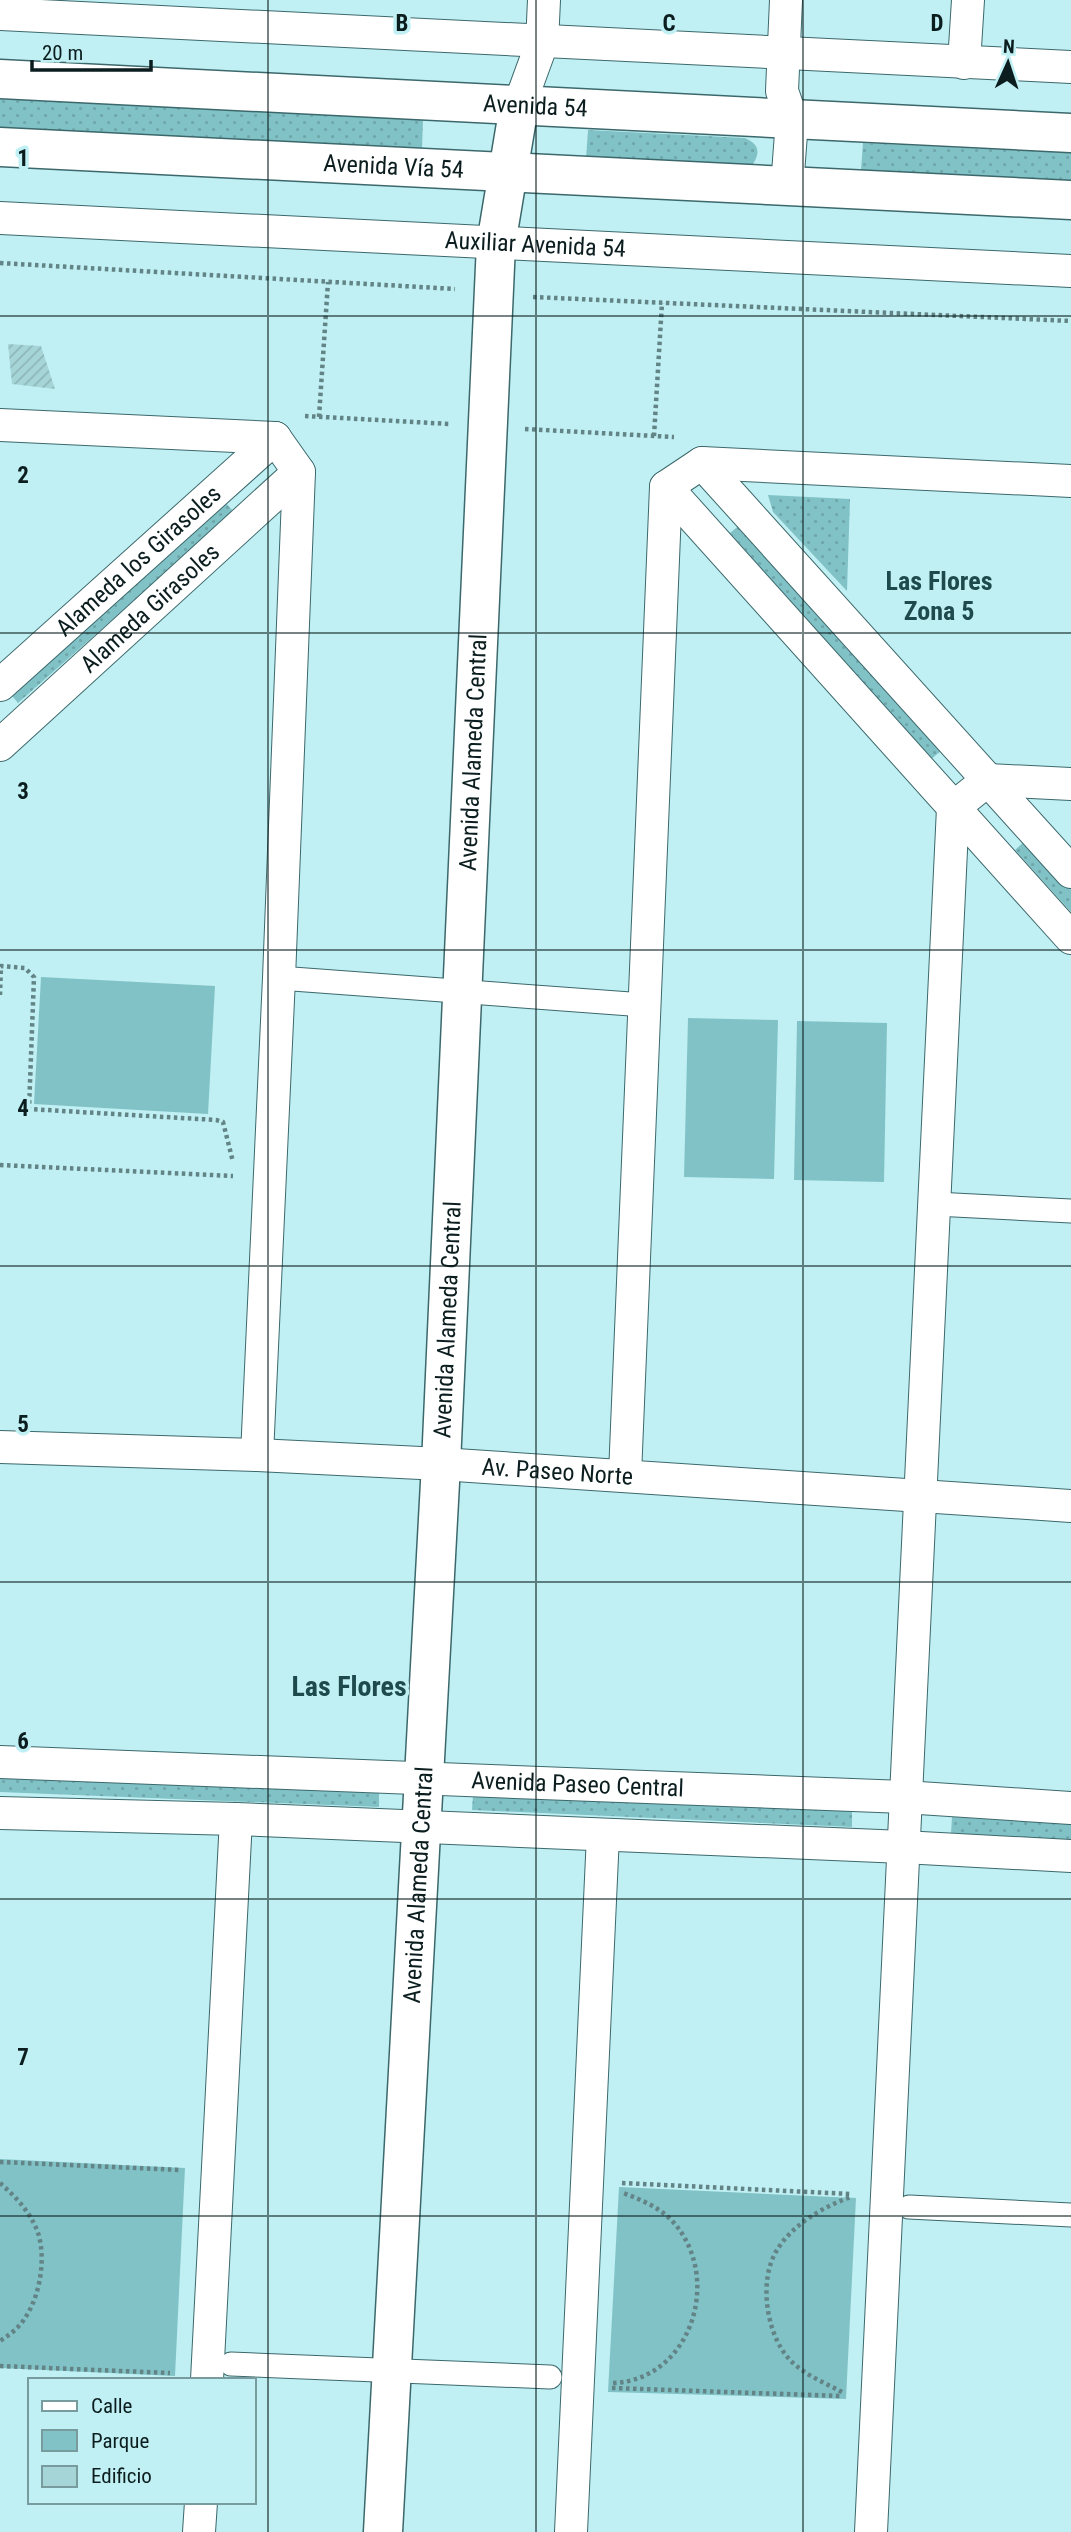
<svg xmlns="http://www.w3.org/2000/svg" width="1071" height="2532" viewBox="0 0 1071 2532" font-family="'Roboto Condensed',sans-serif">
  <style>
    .grass { fill: url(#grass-dots) }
    .park { fill: #81c2c7 }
    .building { fill: url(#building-hatch) }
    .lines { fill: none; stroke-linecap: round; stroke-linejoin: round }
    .pedestrian-casing { stroke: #3c686b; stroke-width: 25 }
    .minor-casing { stroke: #3c686b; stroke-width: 34 }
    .tertiary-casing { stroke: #3c686b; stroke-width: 41 }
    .secondary-casing { stroke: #3c686b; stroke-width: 41 }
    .path { stroke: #638486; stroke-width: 4.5; stroke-dasharray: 3.5 3.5; stroke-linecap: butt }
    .pedestrian { stroke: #fff; stroke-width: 23 }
    .minor { stroke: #fff; stroke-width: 32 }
    .tertiary { stroke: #fff; stroke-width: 38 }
    .secondary { stroke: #fff; stroke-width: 38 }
    .grid { fill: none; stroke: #0b1d1e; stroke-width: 2; stroke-opacity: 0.55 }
    .labels { text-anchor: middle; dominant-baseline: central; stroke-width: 7; stroke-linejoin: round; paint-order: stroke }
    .street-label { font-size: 24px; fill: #0b1d1e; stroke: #c0f0f3 }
    .neighbourhood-label { font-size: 26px; font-weight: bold; fill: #1e4a4d; stroke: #c0f0f3 }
    .quarter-label { font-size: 28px; font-weight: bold; fill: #1e4a4d; stroke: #c0f0f3 }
    .grid-label { font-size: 23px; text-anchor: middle; font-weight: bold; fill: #0b1d1e; stroke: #c0f0f3; stroke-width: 7; stroke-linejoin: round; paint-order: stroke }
  </style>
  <defs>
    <pattern id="grass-dots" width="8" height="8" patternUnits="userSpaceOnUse" patternTransform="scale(1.75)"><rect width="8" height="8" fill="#81c2c7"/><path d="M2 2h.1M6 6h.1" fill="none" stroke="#6ea6aa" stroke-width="1.8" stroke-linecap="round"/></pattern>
    <pattern id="building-hatch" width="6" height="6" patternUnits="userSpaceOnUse" patternTransform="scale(1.75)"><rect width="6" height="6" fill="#a6d5d8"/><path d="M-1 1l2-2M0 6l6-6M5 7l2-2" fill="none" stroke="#8eb6b9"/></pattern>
  </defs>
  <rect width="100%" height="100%" fill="#c0f0f3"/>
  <!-- grass -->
  <g class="grass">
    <polygon points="0,99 423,120 422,149 0,129"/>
    <path d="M588,130L745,138C759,144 761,153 752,165L586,159Z"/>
    <polygon points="863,143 1071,153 1071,180 861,170"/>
    <polygon points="768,495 850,499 847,591 773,512"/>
    <polygon points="224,501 234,512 18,703 9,692"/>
    <polygon points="742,523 941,751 930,760 730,533"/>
    <polygon points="1026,840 1071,890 1071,912 1015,850"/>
    <polygon points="0,1778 379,1792 379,1807 0,1792"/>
    <polygon points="473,1795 852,1811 852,1827 472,1810"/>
    <polygon points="952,1817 1071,1824 1071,1840 951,1833"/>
  </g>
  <!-- park -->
  <g class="park">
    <polygon points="41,977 215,986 208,1114 34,1104"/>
    <polygon points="688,1018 778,1020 774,1179 684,1177"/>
    <polygon points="797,1021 887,1023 884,1182 794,1180"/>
    <polygon points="0,2159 185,2168 175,2376 0,2368"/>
    <polygon points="619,2187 856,2198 846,2399 608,2392"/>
  </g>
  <!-- building -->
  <polygon class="building" points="8,344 41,346 55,389 12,384"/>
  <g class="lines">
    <defs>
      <g id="pedestrian">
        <polyline points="279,978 644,1005"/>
        <polyline points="935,1204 1071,1211"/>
        <polyline points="909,2207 1071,2215"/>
        <polyline points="231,2364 550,2377"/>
      </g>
      <g id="minor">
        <polyline points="786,0 782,91 792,120 787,187"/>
        <polyline points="0,14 1071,67"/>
        <polyline points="964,63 968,0"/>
        <polyline points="519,106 542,43 544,0"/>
        <path id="s1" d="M0,218L1071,271"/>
        <polyline points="0,425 275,438"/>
        <polyline points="702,463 1071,872"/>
        <polyline points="666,487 1071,938"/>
        <path id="s2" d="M0,685L275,438"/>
        <path id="s3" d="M0,745L299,472"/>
        <path id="s4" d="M0,1447L257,1455L441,1464L1071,1506"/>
        <polyline points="257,1455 279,978 299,472 275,438"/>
        <polyline points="625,1475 666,487 702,463 1071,481"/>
        <path id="s5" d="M0,1762L904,1797L1071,1808"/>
        <polyline points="0,1813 236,1819 903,1847 1071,1856"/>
        <polyline points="207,2380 236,1819"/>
        <polyline points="199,2532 201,2502"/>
        <polyline points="571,2532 603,1835"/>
        <polyline points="871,2532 953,808 988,780 1071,784"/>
      </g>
      <g id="tertiary">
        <path id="s6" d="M383,2532L441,1464L496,244L519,106"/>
      </g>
      <g id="secondary">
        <path id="s7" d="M0,79L1071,133"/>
        <path id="s8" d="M0,147L1071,200"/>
      </g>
    </defs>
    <!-- pedestrian casing -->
    <use href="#pedestrian" class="pedestrian-casing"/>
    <!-- minor casing -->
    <use href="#minor" class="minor-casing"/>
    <!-- tertiary casing -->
    <use href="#tertiary" class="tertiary-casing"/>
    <!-- secondary casing -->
    <use href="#secondary" class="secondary-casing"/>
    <!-- path -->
    <g class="path">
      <polyline points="0,263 455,289"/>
      <polyline points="533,297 1071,321"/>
      <polyline points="305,416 450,424"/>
      <polyline points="319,417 328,282"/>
      <polyline points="525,429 674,437"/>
      <polyline points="654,436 662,303"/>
      <polyline points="0,995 1,966 25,968 34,977 29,1109 216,1120 223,1122 233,1162"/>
      <polyline points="0,1165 233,1176"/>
      <polyline points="0,2162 181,2170"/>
      <path d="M0,2183C16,2197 29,2211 37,2230C48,2259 39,2306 17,2328C12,2333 6,2337 0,2341"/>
      <polyline points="622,2183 851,2194"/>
      <polyline points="0,2366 170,2373"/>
      <path d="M613,2383C691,2380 723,2279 674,2223C661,2208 642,2200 623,2193"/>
      <polyline points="612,2388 841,2396"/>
      <path d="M842,2392C825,2383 805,2375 791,2361C766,2336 758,2280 777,2250C792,2225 824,2206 851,2197"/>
    </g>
    <!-- pedestrian -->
    <use href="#pedestrian" class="pedestrian"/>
    <!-- minor -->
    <use href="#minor" class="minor"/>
    <!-- tertiary -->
    <use href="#tertiary" class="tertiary"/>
    <!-- secondary -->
    <use href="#secondary" class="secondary"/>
  </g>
  <!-- grid -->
  <path class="grid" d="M268,0V2532M536,0V2532M803,0V2532M0,316H1071M0,633H1071M0,950H1071M0,1266H1071M0,1582H1071M0,1899H1071M0,2216H1071"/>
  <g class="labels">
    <!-- street labels -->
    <g class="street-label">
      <text stroke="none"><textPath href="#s7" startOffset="536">Avenida 54</textPath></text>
      <text stroke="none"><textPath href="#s8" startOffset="394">Avenida Vía 54</textPath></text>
      <text stroke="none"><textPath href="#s1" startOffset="536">Auxiliar Avenida 54</textPath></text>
      <text stroke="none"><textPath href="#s2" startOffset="186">Alameda los Girasoles</textPath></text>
      <text stroke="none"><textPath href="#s3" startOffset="203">Alameda Girasoles</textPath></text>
      <text stroke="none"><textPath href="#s6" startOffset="1782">Avenida Alameda Central</textPath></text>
      <text stroke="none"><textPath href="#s6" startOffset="1214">Avenida Alameda Central</textPath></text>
      <text stroke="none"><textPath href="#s4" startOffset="558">Av. Paseo Norte</textPath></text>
      <text stroke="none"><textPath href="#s5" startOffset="578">Avenida Paseo Central</textPath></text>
      <text stroke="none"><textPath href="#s6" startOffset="648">Avenida Alameda Central</textPath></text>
    </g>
    <!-- neighbourhood labels -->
    <g class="neighbourhood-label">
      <text x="939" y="581">Las Flores<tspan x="939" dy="30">Zona 5</tspan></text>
    </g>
    <!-- quarter labels -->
    <g class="quarter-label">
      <text x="349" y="1686">Las Flores</text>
    </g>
  </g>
  <g class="grid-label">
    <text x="402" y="31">B</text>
    <text x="669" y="31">C</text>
    <text x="937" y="31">D</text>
    <text x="23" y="166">1</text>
    <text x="23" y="483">2</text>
    <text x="23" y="799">3</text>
    <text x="23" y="1116">4</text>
    <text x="23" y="1432">5</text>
    <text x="23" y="1749">6</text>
    <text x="23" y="2065">7</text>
  </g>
  <!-- legend -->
  <rect x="28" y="2378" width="228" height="126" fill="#c0f0f3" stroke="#789c9e" stroke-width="2"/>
  <rect x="42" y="2401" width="35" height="10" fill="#ffffff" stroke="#789c9e" stroke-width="2"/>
  <text x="91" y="2413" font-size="21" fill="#0b1d1e">Calle</text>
  <rect x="42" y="2430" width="35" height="21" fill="#81c2c7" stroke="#789c9e" stroke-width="2"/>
  <text x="91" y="2448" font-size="21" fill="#0b1d1e">Parque</text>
  <rect x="42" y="2466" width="35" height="21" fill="#a6d5d8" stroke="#789c9e" stroke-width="2"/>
  <text x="91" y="2483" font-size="21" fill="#0b1d1e">Edificio</text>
  <!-- north arrow -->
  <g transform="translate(1008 63) rotate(3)" stroke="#c0f0f3" stroke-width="5" paint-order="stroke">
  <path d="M0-5L12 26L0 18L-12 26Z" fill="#0b1d1e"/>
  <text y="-10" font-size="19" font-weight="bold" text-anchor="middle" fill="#0b1d1e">N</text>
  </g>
  <!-- scale -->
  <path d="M32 60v10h119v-10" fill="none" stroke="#0b1d1e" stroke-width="3.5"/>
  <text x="42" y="60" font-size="21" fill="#0b1d1e" stroke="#c0f0f3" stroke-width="5" paint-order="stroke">20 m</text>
</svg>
